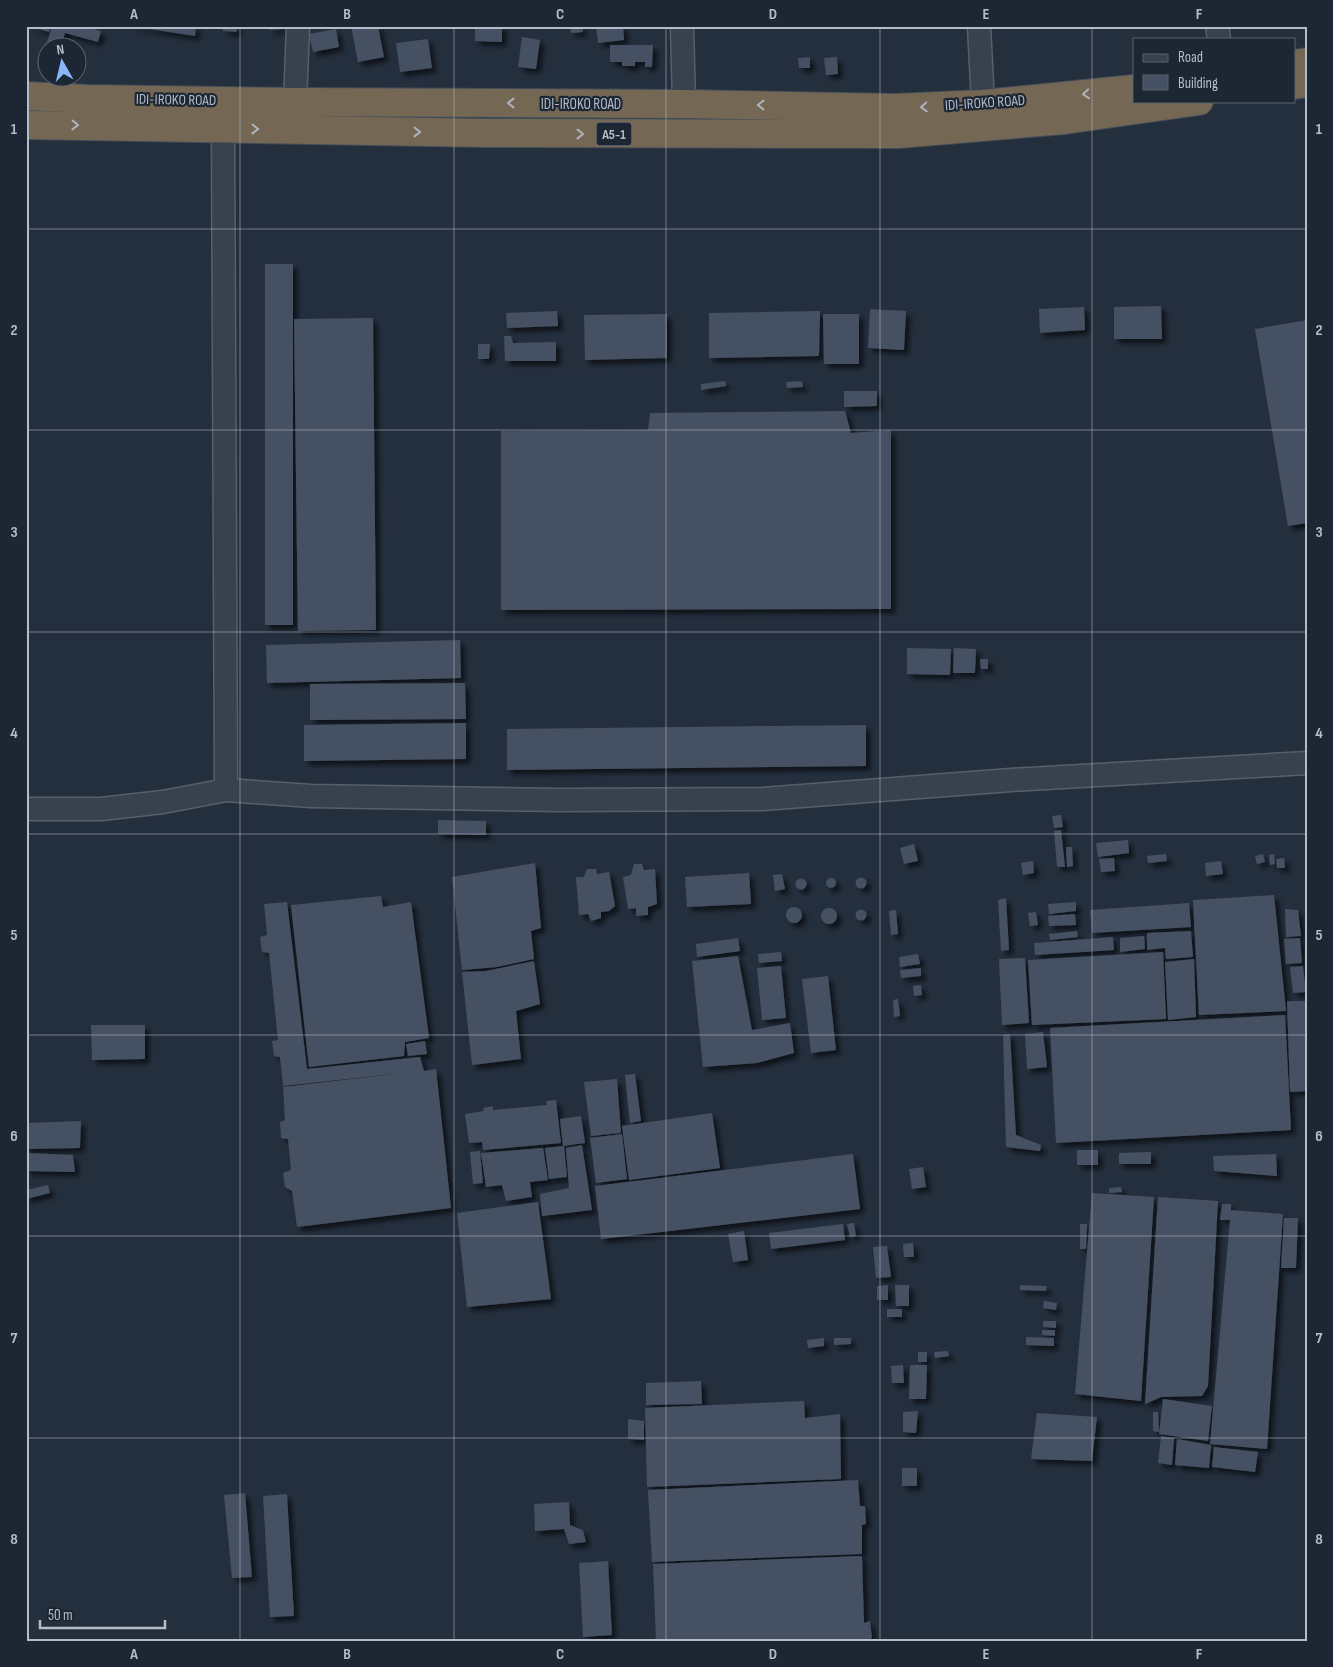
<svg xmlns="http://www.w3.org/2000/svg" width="1333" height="1667" viewBox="0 0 1333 1667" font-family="'Sofia Sans Condensed',sans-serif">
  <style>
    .building { fill: #455162; filter: url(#shadow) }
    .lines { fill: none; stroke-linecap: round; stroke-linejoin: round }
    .minor-casing { stroke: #565f6c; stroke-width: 25 }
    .highway-casing { stroke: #434c59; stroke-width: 30 }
    .minor { stroke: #38414e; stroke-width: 22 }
    .highway { stroke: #746855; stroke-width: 28 }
    .oneway { stroke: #aeb4bd }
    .grid { fill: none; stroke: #b4bcc9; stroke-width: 1; stroke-opacity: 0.55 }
    .labels { text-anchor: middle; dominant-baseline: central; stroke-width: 4.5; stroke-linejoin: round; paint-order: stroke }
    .shield { fill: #1d2633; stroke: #878f9c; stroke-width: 1 }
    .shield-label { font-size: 14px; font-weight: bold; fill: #b4bcc9 }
    .street-label { font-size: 15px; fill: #b4bcc9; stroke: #1d2633 }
    .neatline { fill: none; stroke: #b4bcc9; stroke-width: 2 }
    .grid-label { font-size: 16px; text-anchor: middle; font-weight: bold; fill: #b4bcc9 }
  </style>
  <defs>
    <filter id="shadow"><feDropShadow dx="4.5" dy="4.5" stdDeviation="2.5" flood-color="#0009"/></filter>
  </defs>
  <rect width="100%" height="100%" fill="#242f3e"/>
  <!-- building -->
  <g class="building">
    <polygon points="29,26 50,26 49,32"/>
    <polygon points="52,26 83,26 101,31 98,42 65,33 61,47 47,42"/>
    <polygon points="130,26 196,26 195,36"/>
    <polygon points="223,26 237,26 237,32 223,31"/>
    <polygon points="269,26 282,26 282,29 270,30"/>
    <polygon points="351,26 378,26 384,57 358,62"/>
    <polygon points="475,26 502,26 502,42 475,41"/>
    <polygon points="570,26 582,26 583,32 571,33"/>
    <polygon points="596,26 623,26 624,40 598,43"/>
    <polygon points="336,29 339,47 313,52 309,34"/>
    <polygon points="522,37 540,40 536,69 518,67"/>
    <polygon points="428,39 432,68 400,72 396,43"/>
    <polygon points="610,45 653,45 652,67 645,67 645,62 635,62 635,66 622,66 622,62 610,62"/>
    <polygon points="810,57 810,68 799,68 798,58"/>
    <polygon points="837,57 838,74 826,75 824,58"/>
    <rect x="265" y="264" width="28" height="361"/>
    <polygon points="1161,306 1162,339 1114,339 1114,307"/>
    <polygon points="1084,307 1085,330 1040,333 1039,309"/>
    <polygon points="870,309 906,311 904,350 868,348"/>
    <polygon points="557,311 558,326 507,328 506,313"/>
    <polygon points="820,311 819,356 709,358 709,313"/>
    <polygon points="667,314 667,358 585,360 584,315"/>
    <polygon points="823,314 859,314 859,364 824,364"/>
    <polygon points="373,318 376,630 298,631 294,319"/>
    <polygon points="1307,320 1307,523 1288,526 1255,329"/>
    <polygon points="504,336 511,336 513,343 556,342 556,361 505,361"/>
    <polygon points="478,344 490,344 489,359 478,359"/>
    <polygon points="725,381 726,386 701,390 701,384"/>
    <polygon points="802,381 803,387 787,388 786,382"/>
    <polygon points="844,391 877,391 877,406 844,407"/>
    <polygon points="845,411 851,433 891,430 891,609 501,610 501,431 648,430 650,413"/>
    <polygon points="460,640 461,678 267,683 266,645"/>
    <polygon points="907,648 951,649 950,675 907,674"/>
    <polygon points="954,648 976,649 975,673 953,673"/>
    <polygon points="980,659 988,659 988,669 981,669"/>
    <polygon points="465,683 466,719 310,720 310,684"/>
    <polygon points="466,723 466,759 304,761 304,725"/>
    <polygon points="866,725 866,766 507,770 507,729"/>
    <polygon points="1061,815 1063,827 1054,828 1052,816"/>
    <polygon points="438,820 486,821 486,835 438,834"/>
    <polygon points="1061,830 1065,867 1057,867 1054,831"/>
    <polygon points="1128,840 1129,853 1098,857 1096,843"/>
    <polygon points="914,844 918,861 904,864 900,848"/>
    <polygon points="1066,847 1072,847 1073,866 1067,867"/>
    <polygon points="1166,854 1167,861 1148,863 1147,856"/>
    <polygon points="1263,854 1265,862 1257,864 1255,856"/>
    <polygon points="1274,854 1275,864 1270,865 1269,855"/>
    <polygon points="1114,858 1115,871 1101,872 1099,859"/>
    <polygon points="1284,858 1285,868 1277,868 1276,859"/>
    <polygon points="1033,861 1034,873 1023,875 1021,863"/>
    <polygon points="1221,861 1223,874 1206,876 1205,863"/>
    <polygon points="535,863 541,928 531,931 534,959 497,967 462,970 452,877"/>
    <polygon points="634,864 642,864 644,870 655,869 657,904 648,907 648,915 636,916 636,908 628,909 623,877 631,875"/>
    <polygon points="587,869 596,869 597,874 609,872 615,906 609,911 601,912 601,918 591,921 588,914 579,915 576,877 584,877"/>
    <polygon points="749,873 751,904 687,907 685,877"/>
    <polygon points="782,874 785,889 775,891 773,875"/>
    <circle cx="861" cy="883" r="5.5"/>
    <circle cx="831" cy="883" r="5"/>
    <circle cx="801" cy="884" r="5.5"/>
    <polygon points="1274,895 1286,1011 1199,1015 1193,900"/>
    <polygon points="381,896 383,907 411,902 429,1038 405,1042 404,1056 309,1067 291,905"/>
    <polygon points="1006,898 1009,950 1001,951 998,900"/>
    <polygon points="287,902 307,1069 420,1057 424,1071 436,1069 451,1208 297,1227 292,1191 285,1187 283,1173 291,1170 288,1139 281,1138 280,1122 285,1120 283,1087 403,1073 283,1086 280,1057 274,1056 272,1041 278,1040 269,953 262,952 260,937 267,935 264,904"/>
    <polygon points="1076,902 1076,911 1049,914 1048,904"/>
    <polygon points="1189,903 1191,927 1092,933 1090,910"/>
    <circle cx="794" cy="915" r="8"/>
    <circle cx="829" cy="916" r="8"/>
    <polygon points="1285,909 1298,910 1301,936 1286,937"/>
    <circle cx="861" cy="915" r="5.5"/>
    <polygon points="896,910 898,934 891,935 889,911"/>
    <polygon points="1036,912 1038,925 1030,926 1028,913"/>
    <polygon points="1075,914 1076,925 1049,926 1048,916"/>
    <polygon points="1077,931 1078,937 1050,940 1049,934"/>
    <polygon points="1191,931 1193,957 1166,959 1165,948 1147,950 1147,933"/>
    <polygon points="1144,936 1145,949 1120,952 1120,938"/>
    <polygon points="1113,937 1114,950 1035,955 1034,943"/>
    <polygon points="738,938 740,951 697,957 696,944"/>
    <polygon points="1300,938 1302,963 1286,964 1284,939"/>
    <polygon points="781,952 782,961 759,963 758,954"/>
    <polygon points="1163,952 1166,1019 1032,1025 1028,960"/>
    <polygon points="918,954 920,964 900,967 899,957"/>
    <polygon points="738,956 752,1030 790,1023 794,1053 757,1063 703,1067 692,961"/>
    <polygon points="1025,958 1029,1023 1002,1025 999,959"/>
    <polygon points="1194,959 1196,1017 1168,1020 1165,962"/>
    <polygon points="534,961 540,1004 516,1011 521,1059 472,1065 462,972 486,971"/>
    <polygon points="781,966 786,1018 762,1020 757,968"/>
    <polygon points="1303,966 1306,992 1293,993 1290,967"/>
    <polygon points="921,968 921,976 901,978 900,970"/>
    <polygon points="828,976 836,1050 811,1053 802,979"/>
    <polygon points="921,985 922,995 914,996 913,986"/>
    <polygon points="898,999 900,1016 894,1017 893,1000"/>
    <polygon points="1287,1001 1307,1001 1307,1091 1290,1092"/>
    <polygon points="1285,1015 1291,1130 1056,1143 1050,1028"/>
    <polygon points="91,1025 145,1025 145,1059 92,1060"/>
    <polygon points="1043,1032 1047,1067 1027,1069 1025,1034"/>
    <polygon points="1010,1034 1016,1135 1041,1145 1040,1151 1006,1147 1003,1035"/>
    <polygon points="425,1041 427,1054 408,1056 406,1044"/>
    <polygon points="635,1074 641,1121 630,1123 625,1075"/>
    <polygon points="617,1079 621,1133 591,1136 584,1082"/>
    <polygon points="556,1100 561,1143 483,1150 482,1142 469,1143 465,1114 484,1111 483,1108 493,1106 493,1110 547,1105 546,1101"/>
    <polygon points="712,1113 720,1168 629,1180 622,1126"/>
    <polygon points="581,1116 585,1143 563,1146 560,1119"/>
    <polygon points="81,1121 80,1148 26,1149 26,1123"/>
    <polygon points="622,1134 627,1179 596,1183 590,1138"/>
    <polygon points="582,1145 592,1210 542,1216 540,1194 569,1188 566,1148"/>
    <polygon points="564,1146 567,1177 549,1179 545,1148"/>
    <polygon points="543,1148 548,1180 530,1182 532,1197 506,1201 502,1185 486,1187 481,1153"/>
    <rect x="1077" y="1150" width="21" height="15"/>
    <polygon points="480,1151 483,1183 473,1184 470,1152"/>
    <polygon points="1151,1152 1151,1164 1119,1164 1119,1153"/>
    <polygon points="26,1153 73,1155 75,1172 26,1171"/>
    <polygon points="853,1154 860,1209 601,1239 595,1186"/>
    <polygon points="1276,1154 1277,1176 1214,1171 1213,1156"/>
    <polygon points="923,1167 926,1187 912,1189 909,1169"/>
    <polygon points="48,1185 50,1193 26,1199 26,1190"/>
    <polygon points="1121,1187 1122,1192 1109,1193 1109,1188"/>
    <polygon points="1092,1193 1154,1197 1141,1401 1075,1394"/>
    <polygon points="1158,1197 1218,1201 1208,1386 1202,1396 1161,1397 1145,1404"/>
    <polygon points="538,1202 551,1299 467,1307 457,1213"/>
    <polygon points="1222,1204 1231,1204 1231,1210 1283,1214 1267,1449 1210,1444 1230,1220 1220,1220"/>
    <polygon points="1284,1218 1298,1218 1296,1268 1281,1268"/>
    <polygon points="854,1223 856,1236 850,1237 847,1224"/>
    <polygon points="843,1224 845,1240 771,1249 769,1233"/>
    <polygon points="1080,1224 1087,1224 1086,1249 1080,1249"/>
    <polygon points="744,1231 748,1260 733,1262 728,1234"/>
    <polygon points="913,1243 914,1257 904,1257 903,1244"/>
    <polygon points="887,1246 891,1277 876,1278 873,1247"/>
    <polygon points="888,1285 888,1300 877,1300 877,1286"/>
    <polygon points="895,1285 909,1285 909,1306 896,1306"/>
    <polygon points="1020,1285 1047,1286 1046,1291 1020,1290"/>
    <polygon points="1044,1301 1057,1303 1056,1310 1043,1308"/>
    <rect x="887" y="1309" width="15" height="8"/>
    <polygon points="1043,1321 1056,1321 1056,1328 1043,1327"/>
    <polygon points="1042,1330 1055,1330 1055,1336 1042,1335"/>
    <polygon points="1026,1337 1054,1338 1054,1346 1026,1345"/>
    <polygon points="824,1338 824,1346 808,1348 807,1340"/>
    <polygon points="834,1338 851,1338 851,1344 834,1345"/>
    <polygon points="948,1351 949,1356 935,1358 934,1352"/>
    <rect x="918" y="1352" width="9" height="10"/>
    <polygon points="903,1365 904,1383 892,1383 891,1366"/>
    <polygon points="910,1365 927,1365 926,1399 909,1399"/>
    <polygon points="701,1381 702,1404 646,1405 646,1383"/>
    <polygon points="1163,1399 1212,1406 1208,1441 1159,1434"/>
    <polygon points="804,1401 805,1418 840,1414 841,1479 647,1487 645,1408"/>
    <polygon points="918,1411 916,1433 903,1432 903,1412"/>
    <polygon points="1153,1412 1158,1412 1159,1432 1153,1431"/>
    <polygon points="1037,1413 1097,1417 1092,1461 1031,1459"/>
    <polygon points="628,1419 644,1421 644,1440 628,1439"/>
    <polygon points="1161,1436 1174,1438 1172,1465 1158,1463"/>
    <polygon points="1177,1439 1211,1445 1209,1468 1175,1465"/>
    <polygon points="1214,1447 1258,1452 1255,1472 1212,1467"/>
    <rect x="902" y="1468" width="15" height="18"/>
    <polygon points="858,1480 860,1506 865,1506 866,1524 862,1525 862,1554 652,1562 648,1490"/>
    <polygon points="245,1493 252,1577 232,1578 224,1495"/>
    <polygon points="287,1494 294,1616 270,1617 263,1496"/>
    <polygon points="569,1502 570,1525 583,1530 586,1542 569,1544 564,1529 535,1531 534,1504"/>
    <polygon points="862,1556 864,1623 870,1621 872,1638 865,1641 656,1641 653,1564"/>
    <polygon points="608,1561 612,1635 583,1637 579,1563"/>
  </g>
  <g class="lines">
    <defs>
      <g id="minor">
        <polyline points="682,26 684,104"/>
        <polyline points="979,26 983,104"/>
        <polyline points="1217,26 1219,39"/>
        <polyline points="295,102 298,26"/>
        <polyline points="225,111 223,129 226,790"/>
        <polyline points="26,809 101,809 163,802 226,790 311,796 559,800 762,799 1011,780 1307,763"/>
      </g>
      <g id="highway">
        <polyline points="1294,64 1307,62"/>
        <polyline points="1294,85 1307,83"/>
        <polyline points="26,96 88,99 295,102 684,104 896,108 983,104 1134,89"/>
        <polyline points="26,125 486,133 899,134 1064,120 1199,101"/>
      </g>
    </defs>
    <!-- minor casing -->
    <use href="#minor" class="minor-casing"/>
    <!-- highway casing -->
    <use href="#highway" class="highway-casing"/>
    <!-- minor -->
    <use href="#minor" class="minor"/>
    <!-- highway -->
    <use href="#highway" class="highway"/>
  </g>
  <!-- one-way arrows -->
  <defs><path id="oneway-chevron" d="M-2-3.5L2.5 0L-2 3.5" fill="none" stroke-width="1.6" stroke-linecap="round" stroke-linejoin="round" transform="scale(1.25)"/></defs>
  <g class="oneway">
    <use href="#oneway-chevron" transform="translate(1086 94) rotate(175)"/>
    <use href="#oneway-chevron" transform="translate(511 103) rotate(-180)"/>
    <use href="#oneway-chevron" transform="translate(761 105) rotate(-179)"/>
    <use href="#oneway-chevron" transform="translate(924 107) rotate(177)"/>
    <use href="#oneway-chevron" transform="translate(75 125) rotate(1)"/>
    <use href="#oneway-chevron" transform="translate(255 129) rotate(1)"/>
    <use href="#oneway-chevron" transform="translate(417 132) rotate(1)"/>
    <use href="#oneway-chevron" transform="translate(580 134)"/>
  </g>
  <!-- grid -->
  <path class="grid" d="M240,26V1641M454,26V1641M666,26V1641M880,26V1641M1092,26V1641M26,229H1307M26,430H1307M26,632H1307M26,834H1307M26,1035H1307M26,1236H1307M26,1438H1307"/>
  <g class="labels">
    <!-- shield labels -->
    <rect class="shield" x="596.5" y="122.5" width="35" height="23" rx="4"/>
    <g class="shield-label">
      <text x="614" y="134">A5-1</text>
    </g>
    <!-- street labels -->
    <g class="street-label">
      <text transform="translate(176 100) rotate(1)">IDI-IROKO ROAD</text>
      <text transform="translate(985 103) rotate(-4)">IDI-IROKO ROAD</text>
      <text x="581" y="104">IDI-IROKO ROAD</text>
    </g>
  </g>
  <!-- border -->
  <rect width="1333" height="1667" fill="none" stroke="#1d2633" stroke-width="55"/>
  <!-- legend -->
  <rect x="1133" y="38" width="162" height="65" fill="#1d2633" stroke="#59626f"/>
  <rect x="1143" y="54" width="25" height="8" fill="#38414e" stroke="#59626f"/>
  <text x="1178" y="62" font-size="15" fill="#b4bcc9">Road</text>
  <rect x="1143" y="75" width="25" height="15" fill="#455162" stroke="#59626f"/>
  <text x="1178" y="88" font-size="15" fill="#b4bcc9">Building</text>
  <!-- north arrow -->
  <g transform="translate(62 62) rotate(352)"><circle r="24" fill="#1d2633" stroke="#59626f"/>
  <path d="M0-4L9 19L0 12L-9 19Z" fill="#8ab4f8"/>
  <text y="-8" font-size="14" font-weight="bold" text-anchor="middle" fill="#b4bcc9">N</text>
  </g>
  <!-- scale -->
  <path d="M40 1620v8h125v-8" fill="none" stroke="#b4bcc9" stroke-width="2.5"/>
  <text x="48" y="1620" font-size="15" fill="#b4bcc9" stroke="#1d2633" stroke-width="4" paint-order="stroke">50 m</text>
  <rect x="28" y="28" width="1278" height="1612" class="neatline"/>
  <g class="grid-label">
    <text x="134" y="19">A</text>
    <text x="347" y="19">B</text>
    <text x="560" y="19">C</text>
    <text x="773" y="19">D</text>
    <text x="986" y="19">E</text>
    <text x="1199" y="19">F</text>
    <text x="14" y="134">1</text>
    <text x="1319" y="134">1</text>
    <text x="14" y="335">2</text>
    <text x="1319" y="335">2</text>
    <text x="14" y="537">3</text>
    <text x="1319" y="537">3</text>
    <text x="14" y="738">4</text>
    <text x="1319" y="738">4</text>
    <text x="14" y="940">5</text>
    <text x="1319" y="940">5</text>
    <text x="14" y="1141">6</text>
    <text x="1319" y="1141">6</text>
    <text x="14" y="1343">7</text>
    <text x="1319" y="1343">7</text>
    <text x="14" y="1544">8</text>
    <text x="1319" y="1544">8</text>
    <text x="134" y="1659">A</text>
    <text x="347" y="1659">B</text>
    <text x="560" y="1659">C</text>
    <text x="773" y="1659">D</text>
    <text x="986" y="1659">E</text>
    <text x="1199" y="1659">F</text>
  </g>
</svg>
